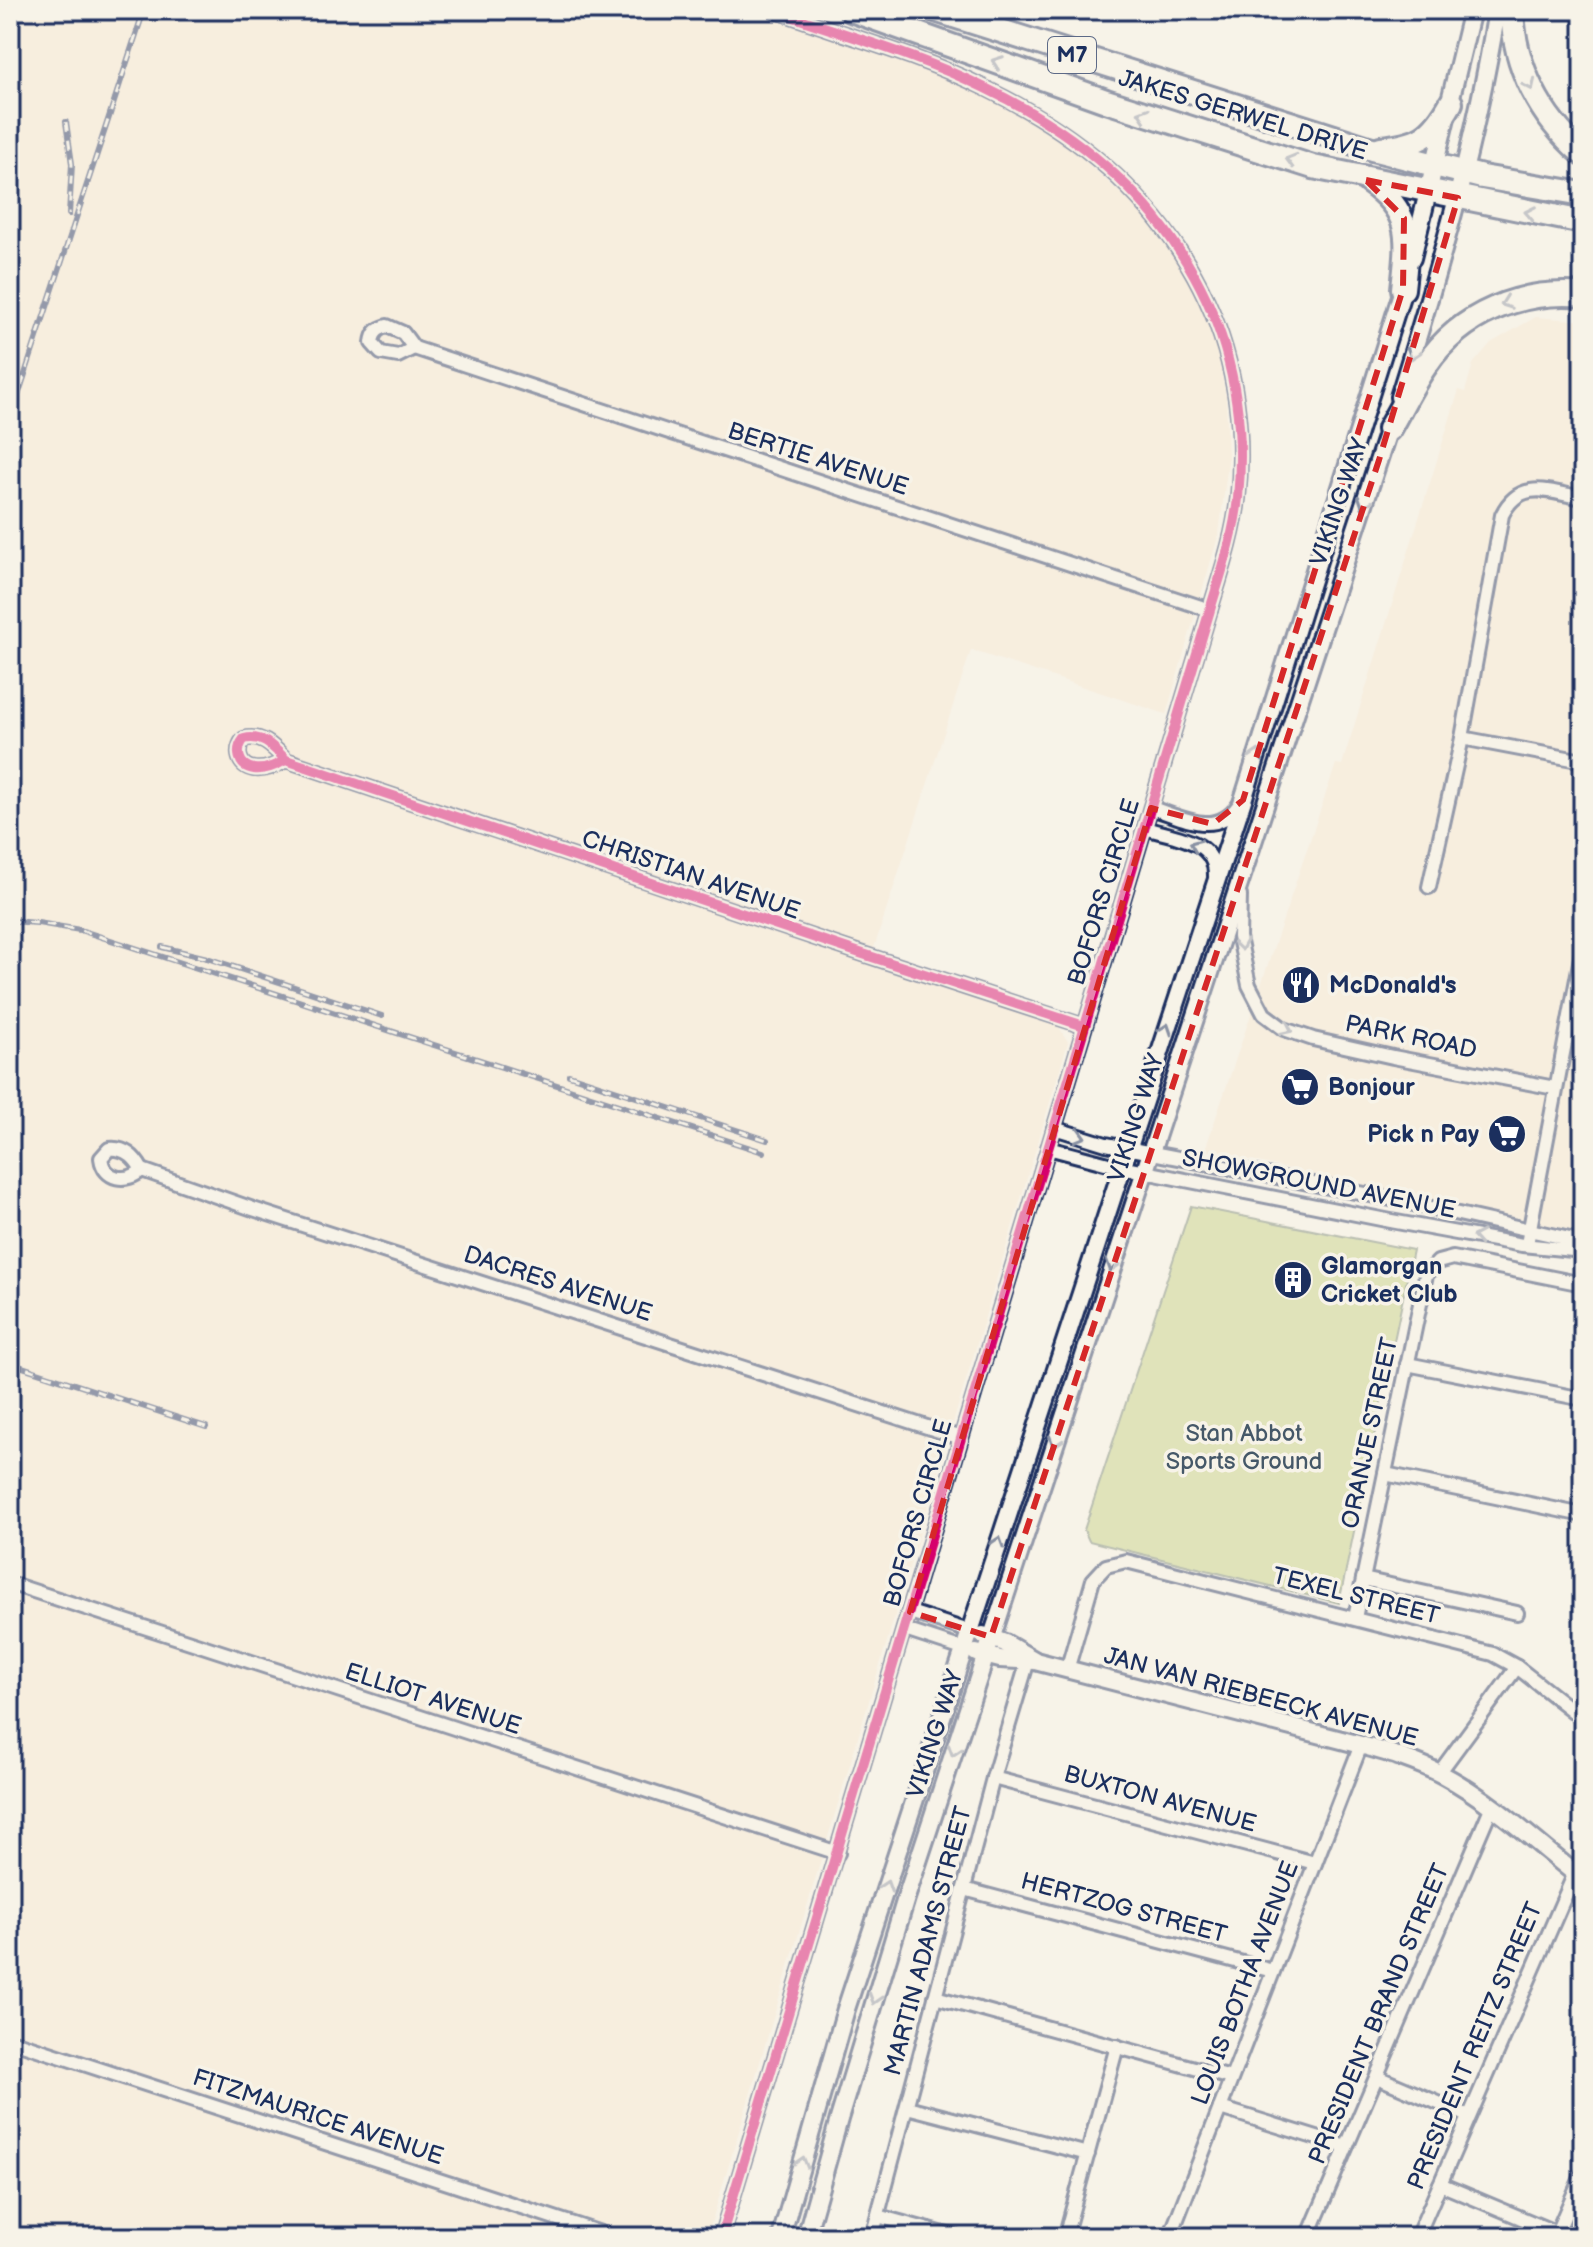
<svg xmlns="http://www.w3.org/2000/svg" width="1593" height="2247" viewBox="0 0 1593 2247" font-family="'Balsamiq Sans',sans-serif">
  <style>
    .built { fill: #f6e8d3 }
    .green { fill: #c3d184; stroke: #6f8071; stroke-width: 2 }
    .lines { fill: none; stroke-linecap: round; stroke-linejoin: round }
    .street-casing { stroke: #1b2f5e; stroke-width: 18 }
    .secondary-casing { stroke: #1b2f5e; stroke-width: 22 }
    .highway-casing { stroke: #1b2f5e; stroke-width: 28 }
    .street { stroke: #f7f3e8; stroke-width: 12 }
    .secondary { stroke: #f7f3e8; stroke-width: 16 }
    .highway { stroke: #f7f3e8; stroke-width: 22 }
    .rail-casing { stroke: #1b2f5e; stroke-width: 6 }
    .rail { stroke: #f7f3e8; stroke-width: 3; stroke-dasharray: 9; stroke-linecap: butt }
    .cycleway-casing { stroke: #f7f3e8; stroke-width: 15 }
    .cycleway { stroke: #d6006c; stroke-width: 10 }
    .oneway { stroke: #8991a3 }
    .marked { fill: none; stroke: #d62828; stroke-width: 6; stroke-dasharray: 16 10; stroke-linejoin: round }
    .labels { text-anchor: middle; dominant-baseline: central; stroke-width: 7; stroke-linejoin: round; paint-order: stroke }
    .shield { fill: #f7f3e8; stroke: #5d6a87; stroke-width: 2 }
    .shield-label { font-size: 22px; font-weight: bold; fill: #1b2f5e }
    .street-label { font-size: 24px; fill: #1b2f5e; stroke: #f7f3e8 }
    .poi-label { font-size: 24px; font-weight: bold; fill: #1b2f5e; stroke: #f7f3e8; text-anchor: start }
    .park-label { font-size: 24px; fill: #455868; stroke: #f7f3e8 }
  </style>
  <rect width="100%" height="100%" fill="#f7f3e8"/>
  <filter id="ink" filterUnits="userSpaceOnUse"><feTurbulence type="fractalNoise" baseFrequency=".0125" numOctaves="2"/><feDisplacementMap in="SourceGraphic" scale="16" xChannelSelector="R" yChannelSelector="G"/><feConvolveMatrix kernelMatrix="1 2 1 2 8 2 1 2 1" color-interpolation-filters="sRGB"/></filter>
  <g filter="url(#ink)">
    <!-- built -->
    <g class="built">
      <polygon points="10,10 758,10 957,80 1027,119 1074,151 1138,209 1190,279 1209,325 1219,360 1226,397 1228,461 1219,533 1166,714 971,650 869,963 1053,1017 1068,1042 707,2237 10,2237"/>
      <polygon points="1536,317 1583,321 1583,1235 1205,1150 1336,764 1342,765 1459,390 1465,392 1473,364 1491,343"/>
    </g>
    <!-- green -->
    <polygon class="green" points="1191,1206 1413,1250 1339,1603 1089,1541 1084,1530"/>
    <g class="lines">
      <defs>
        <g id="street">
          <path d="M387,326L403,333L414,348L398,356L381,353L372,343C373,333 377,329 387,326Z"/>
          <polyline points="414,348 1210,610"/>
          <polyline points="1462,738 1583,761"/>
          <path d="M286,760C277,765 265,771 254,769C238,767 235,750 244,739C263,734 274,748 286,760L863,954L1084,1026"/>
          <path d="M1151,808C1182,817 1215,838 1238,806"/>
          <path d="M1145,828C1173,837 1216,839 1215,876"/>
          <path d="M1429,887L1462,738L1502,515C1520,478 1550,492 1583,498"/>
          <polyline points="1240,896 1239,937 1249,985 1264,1014 1284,1029 1313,1039 1393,1057 1555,1088"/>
          <polyline points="1054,1128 1106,1144 1396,1200 1583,1242"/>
          <polyline points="1048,1148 1120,1167 1391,1221 1522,1245 1583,1251"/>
          <path d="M109,1149C125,1147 135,1157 142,1170C127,1183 104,1181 101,1158Z"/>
          <polyline points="142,1170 253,1209 961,1438"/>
          <polyline points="1528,1239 1583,947"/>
          <polyline points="1407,1364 1583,1399"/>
          <polyline points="1385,1474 1583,1515"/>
          <polyline points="1363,1579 1517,1613"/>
          <polyline points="15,1585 838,1853"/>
          <polyline points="910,1612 969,1631"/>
          <polyline points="1355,1618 1426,1275 1438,1262 1453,1258 1583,1284"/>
          <polyline points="905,1630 963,1649"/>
          <polyline points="1067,1670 1093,1580 1106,1566 1126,1561 1493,1654 1517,1667 1583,1719"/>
          <polyline points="1439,1773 1517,1667"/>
          <polyline points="993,1778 1315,1863"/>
          <polyline points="964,1889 1273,1971"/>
          <polyline points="935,1997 1231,2078"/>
          <polyline points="10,2040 613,2237"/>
          <polyline points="1377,2077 1469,2116"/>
          <polyline points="907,2107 1088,2154"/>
          <polyline points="1220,2108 1346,2147"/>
          <polyline points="1440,2184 1557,2233"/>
          <polyline points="878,2216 955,2237"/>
          <path d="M721,2237L1210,610C1221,573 1234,536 1238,498C1256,309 1150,167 985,88C918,55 844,35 774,10"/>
          <polyline points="872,2237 993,1778 1029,1657"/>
          <polyline points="1065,2237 1117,2046"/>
          <polyline points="1170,2237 1361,1745"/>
          <polyline points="1308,2237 1491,1808"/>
          <polyline points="1417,2237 1575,1873"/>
          <polyline points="1555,2237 1583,2173"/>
        </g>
        <g id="secondary">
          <polyline points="1412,258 1472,10"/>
          <path d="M1399,397C1439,270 1476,142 1497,10"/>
          <polyline points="983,1635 1005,1643 1034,1660"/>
          <path d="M976,1653L1000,1659L1035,1661L1361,1745C1389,1753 1417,1761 1443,1775C1492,1801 1539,1845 1583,1880"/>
          <polyline points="781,2237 846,2009 1243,800 1406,280"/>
          <polyline points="806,2237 839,2119 906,1898 1392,419"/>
        </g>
        <g id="highway">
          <polyline points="851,10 1106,101 1313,167 1583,222"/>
          <polyline points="935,10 1372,149 1482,177 1583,194"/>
          <path d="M1512,10C1514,67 1540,117 1583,154"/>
          <path d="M1381,148C1419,144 1432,137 1451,103"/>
          <path d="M1369,182C1414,213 1408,240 1403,289"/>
          <path d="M1389,429C1401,408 1412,385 1426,365C1461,313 1522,289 1583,295"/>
        </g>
      </defs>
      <!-- street casing -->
      <use href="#street" class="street-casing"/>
      <!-- secondary casing -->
      <use href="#secondary" class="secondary-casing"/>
      <!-- highway casing -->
      <use href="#highway" class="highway-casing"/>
      <!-- street -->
      <use href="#street" class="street"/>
      <!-- secondary -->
      <use href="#secondary" class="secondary"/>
      <!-- highway -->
      <use href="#highway" class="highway"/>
      <defs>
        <g id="rail">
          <polyline points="66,122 72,164 69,214"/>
          <polyline points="10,420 144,10"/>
          <polyline points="10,921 38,923 80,930 763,1152"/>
          <polyline points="162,947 207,958 382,1016"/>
          <polyline points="569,1075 767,1140"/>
          <polyline points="10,1363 206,1427"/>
        </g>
      </defs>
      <!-- rail casing -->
      <use href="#rail" class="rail-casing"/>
      <!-- rail -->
      <use href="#rail" class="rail"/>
      <defs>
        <g id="cycleway">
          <path d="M286,760C277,765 265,771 254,769C238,767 235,750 244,739C263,734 274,748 286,760L863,954L1084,1026"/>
          <path d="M721,2237L1210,610C1221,573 1234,536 1238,498C1256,309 1150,167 985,88C918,55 844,35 774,10"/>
        </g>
      </defs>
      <!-- cycleway casing -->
      <use href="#cycleway" class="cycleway-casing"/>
      <!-- cycleway -->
      <use href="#cycleway" class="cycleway"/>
    </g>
    <!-- one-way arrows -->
    <defs><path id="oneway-chevron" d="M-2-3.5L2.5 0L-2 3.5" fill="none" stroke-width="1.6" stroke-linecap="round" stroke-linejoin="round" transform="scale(2)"/></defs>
    <g class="oneway">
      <use href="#oneway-chevron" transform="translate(997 62) rotate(-160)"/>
      <use href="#oneway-chevron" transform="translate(1530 85) rotate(65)"/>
      <use href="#oneway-chevron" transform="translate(1143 114) rotate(-162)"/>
      <use href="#oneway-chevron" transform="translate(1291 160) rotate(-164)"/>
      <use href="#oneway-chevron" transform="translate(1530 213) rotate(-169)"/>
      <use href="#oneway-chevron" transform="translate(1506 303) rotate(160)"/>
      <use href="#oneway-chevron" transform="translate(1413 354) rotate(108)"/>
      <use href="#oneway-chevron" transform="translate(1364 503) rotate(109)"/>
      <use href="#oneway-chevron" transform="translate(1257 755) rotate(-72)"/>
      <use href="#oneway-chevron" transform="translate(1195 845) rotate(-157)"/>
      <use href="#oneway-chevron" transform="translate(1241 945) rotate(81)"/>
      <use href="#oneway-chevron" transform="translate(1166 1029) rotate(-71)"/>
      <use href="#oneway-chevron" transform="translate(1287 1029) rotate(25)"/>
      <use href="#oneway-chevron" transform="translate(1080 1136) rotate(16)"/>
      <use href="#oneway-chevron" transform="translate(1478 1237) rotate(-170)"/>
      <use href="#oneway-chevron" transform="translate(1112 1266) rotate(108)"/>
      <use href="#oneway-chevron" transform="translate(1055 1442) rotate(108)"/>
      <use href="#oneway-chevron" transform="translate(998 1542) rotate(-72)"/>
      <use href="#oneway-chevron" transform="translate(954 1751) rotate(108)"/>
      <use href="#oneway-chevron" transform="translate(886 1886) rotate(-72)"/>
      <use href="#oneway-chevron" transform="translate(875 1999) rotate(107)"/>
      <use href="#oneway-chevron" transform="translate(802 2162) rotate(-74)"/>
    </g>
  </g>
  <!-- marked area -->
  <path d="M0 0H1593V2247H0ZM1366,180L1458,198L1379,460L991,1637L910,1612L1151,808L1213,824L1243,800L1403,289L1404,218Z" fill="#f7f3e8" fill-opacity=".55" fill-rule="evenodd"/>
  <path class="marked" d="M1366,180L1458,198L1379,460L991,1637L910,1612L1151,808L1213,824L1243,800L1403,289L1404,218Z"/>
  <!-- icons -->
  <defs>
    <symbol id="restaurant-disc" viewBox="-11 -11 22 22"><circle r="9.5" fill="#1b2f5e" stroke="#f7f3e8"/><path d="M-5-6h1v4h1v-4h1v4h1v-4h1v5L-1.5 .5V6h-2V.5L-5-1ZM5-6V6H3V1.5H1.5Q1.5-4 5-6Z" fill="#fff"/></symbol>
    <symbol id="supermarket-disc" viewBox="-11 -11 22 22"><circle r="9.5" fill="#1b2f5e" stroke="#f7f3e8"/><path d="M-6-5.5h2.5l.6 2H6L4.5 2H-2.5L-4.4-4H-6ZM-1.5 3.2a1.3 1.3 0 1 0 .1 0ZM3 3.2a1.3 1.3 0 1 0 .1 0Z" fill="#fff"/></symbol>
    <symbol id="building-disc" viewBox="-11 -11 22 22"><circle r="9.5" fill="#1b2f5e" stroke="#f7f3e8"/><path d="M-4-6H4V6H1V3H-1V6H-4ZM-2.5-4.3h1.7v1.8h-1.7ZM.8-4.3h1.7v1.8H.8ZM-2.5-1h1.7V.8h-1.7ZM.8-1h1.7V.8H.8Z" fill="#fff"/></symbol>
  </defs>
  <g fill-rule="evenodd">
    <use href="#restaurant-disc" x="1279" y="963" width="44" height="44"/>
    <use href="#supermarket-disc" x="1278" y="1065" width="44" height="44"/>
    <use href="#supermarket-disc" x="1485" y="1112" width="44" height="44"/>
    <use href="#building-disc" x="1271" y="1258" width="44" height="44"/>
  </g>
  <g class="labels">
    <!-- shield labels -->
    <rect class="shield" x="1048" y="37" width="48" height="36" rx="6"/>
    <g class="shield-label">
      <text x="1072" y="55">M7</text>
    </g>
    <!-- street labels -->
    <g class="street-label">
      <text transform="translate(1243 115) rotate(17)">JAKES GERWEL DRIVE</text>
      <text transform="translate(818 459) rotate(18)">BERTIE AVENUE</text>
      <text transform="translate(1339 502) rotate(-71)">VIKING WAY</text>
      <text transform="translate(691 875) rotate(19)">CHRISTIAN AVENUE</text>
      <text transform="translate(1104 892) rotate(-73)">BOFORS CIRCLE</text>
      <text transform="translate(1411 1037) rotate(12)">PARK ROAD</text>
      <text transform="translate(1136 1118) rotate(-72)">VIKING WAY</text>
      <text transform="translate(1319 1184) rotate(11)">SHOWGROUND AVENUE</text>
      <text transform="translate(558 1284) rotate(18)">DACRES AVENUE</text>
      <text transform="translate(1370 1433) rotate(-78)">ORANJE STREET</text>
      <text transform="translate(918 1513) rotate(-74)">BOFORS CIRCLE</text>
      <text transform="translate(1356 1596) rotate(14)">TEXEL STREET</text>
      <text transform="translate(1261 1697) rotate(15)">JAN VAN RIEBEECK AVENUE</text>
      <text transform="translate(433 1699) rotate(18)">ELLIOT AVENUE</text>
      <text transform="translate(935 1734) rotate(-72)">VIKING WAY</text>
      <text transform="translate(1160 1799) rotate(15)">BUXTON AVENUE</text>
      <text transform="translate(1124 1908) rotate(15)">HERTZOG STREET</text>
      <text transform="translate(928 1941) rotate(-75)">MARTIN ADAMS STREET</text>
      <text transform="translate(1245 1983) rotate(-69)">LOUIS BOTHA AVENUE</text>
      <text transform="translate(1379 2014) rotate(-67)">PRESIDENT BRAND STREET</text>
      <text transform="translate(1475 2046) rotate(-67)">PRESIDENT REITZ STREET</text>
      <text transform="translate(318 2117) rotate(18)">FITZMAURICE AVENUE</text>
    </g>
    <!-- poi labels -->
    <g class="poi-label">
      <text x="1329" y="985">McDonald's</text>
      <text x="1328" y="1087">Bonjour</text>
      <text x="1479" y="1134" text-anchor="end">Pick n Pay</text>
      <text x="1321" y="1266">Glamorgan<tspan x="1321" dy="28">Cricket Club</tspan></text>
    </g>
    <!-- park labels -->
    <g class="park-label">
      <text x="1244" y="1433">Stan Abbot<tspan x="1244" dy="28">Sports Ground</tspan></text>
    </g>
  </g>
  <!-- margin -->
  <rect width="1593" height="2247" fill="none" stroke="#f7f3e8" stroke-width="40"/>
  <rect x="20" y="20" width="1553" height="2207" fill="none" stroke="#1b2f5e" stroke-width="3" filter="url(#ink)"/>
</svg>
